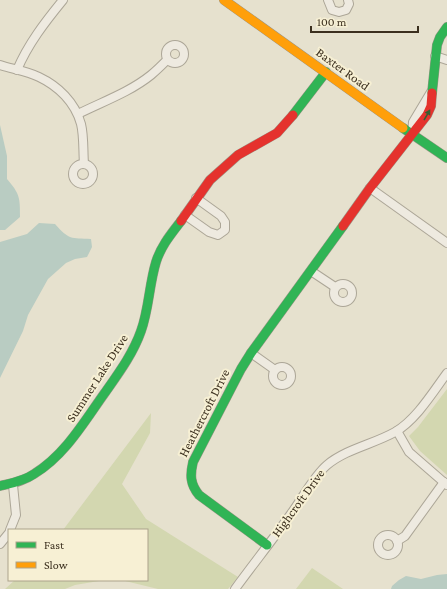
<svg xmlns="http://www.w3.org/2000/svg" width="447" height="589" viewBox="0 0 447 589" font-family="'Crimson Pro',serif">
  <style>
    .green { fill: #d3d7b0 }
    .water { fill: #b9ccc2 }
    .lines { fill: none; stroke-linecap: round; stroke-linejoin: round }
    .street-casing { stroke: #aca697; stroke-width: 10 }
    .fast-casing { stroke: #9b9587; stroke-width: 10 }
    .slow-casing { stroke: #9b9587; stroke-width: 10 }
    .jam-casing { stroke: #9b9587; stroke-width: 10 }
    .street { stroke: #eeeae0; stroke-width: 8 }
    .fast { stroke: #30b455; stroke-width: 9 }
    .slow { stroke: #ff9f0a; stroke-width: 9 }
    .jam { stroke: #e5322d; stroke-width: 9 }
    .oneway { fill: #375e31 }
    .labels { text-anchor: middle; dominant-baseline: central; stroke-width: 4; stroke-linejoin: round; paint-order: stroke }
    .street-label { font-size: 13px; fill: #3b2f1e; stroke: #f7f0d4 }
  </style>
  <rect width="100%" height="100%" fill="#e6e1ce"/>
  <!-- green -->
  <g class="green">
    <polygon points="447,389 447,475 420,451 409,436 418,427"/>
    <polygon points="151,413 150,433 122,484 146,519 238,577 228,589 158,589 121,580 147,580 147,530 63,530"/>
    <polygon points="312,568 343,589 296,589"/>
    <polygon points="15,580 105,580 75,585 65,589 5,589"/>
  </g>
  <!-- water -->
  <g class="water">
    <path d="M0,125L7,156V179C20,194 20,198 20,217L5,230H0Z"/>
    <path d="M39,223L55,224C69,240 71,238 91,239L92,247L87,257L75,259L66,263L48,279L28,315L23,331L0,378V242L27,234Z"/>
    <polygon points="447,574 447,589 391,589 392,586 399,580 406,576 421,579 437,575"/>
  </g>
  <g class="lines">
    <defs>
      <g id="street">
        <polyline points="328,0 332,10 339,12 346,10 349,4 348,0"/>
        <circle cx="175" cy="54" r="9"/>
        <polyline points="435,56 447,60"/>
        <path d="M0,65C12,69 27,71 39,77C58,86 75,102 81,124C84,136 83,151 84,164"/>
        <path d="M17,70C28,44 45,22 63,0"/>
        <path d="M78,114C102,102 130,92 151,75C157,70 162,65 167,60"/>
        <polyline points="412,135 413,122 431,92"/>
        <circle cx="83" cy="174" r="10"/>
        <polyline points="370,188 447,243"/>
        <polyline points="185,215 209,232 218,235 225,230 225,222 221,216 196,198"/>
        <polyline points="311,271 335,287"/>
        <circle cx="343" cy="293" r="9"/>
        <polyline points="251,353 275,370"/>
        <circle cx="282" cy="376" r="9"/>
        <polyline points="397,431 409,452 447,485"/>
        <polyline points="10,530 16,515 13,485"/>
        <circle cx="388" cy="545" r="10"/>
        <polyline points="397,541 405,536 444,482"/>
        <polyline points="0,544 9,533"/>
        <path d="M235,589C254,563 274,538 293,511C303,497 314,476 327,465C346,449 374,444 395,432C416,420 433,392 447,373"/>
      </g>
      <g id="fast">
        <polyline points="432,93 437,45 440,37 447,27"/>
        <polyline points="293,115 326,72"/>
        <polyline points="403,128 447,158"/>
        <path d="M0,486C12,483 24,481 34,474C65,455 84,422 104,394C118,374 133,354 141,331C149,309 149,285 156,262C161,246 171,234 181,221"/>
        <path d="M267,545L199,495C190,484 190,475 193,462L241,369L251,353L343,226"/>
      </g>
      <polyline id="slow" points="224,0 403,128"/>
      <g id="jam">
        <polyline points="181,221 210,180 238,155 277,133 293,115"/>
        <polyline points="343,226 370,188 427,115 431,106 432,93"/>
      </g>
    </defs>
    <!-- street casing -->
    <use href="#street" class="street-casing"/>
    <!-- fast casing -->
    <use href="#fast" class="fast-casing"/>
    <!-- slow casing -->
    <use href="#slow" class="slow-casing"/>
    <!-- jam casing -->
    <use href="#jam" class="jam-casing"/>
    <!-- street -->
    <use href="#street" class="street"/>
    <!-- fast -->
    <use href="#fast" class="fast"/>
    <!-- slow -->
    <use href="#slow" class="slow"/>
    <!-- jam -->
    <use href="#jam" class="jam"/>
  </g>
  <!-- one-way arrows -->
  <defs><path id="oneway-solid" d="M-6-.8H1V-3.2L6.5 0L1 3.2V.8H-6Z"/></defs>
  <use class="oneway" href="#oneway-solid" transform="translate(427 115) rotate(-60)"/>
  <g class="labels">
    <!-- street labels -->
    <g class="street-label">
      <text transform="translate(343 69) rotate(36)">Baxter Road</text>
      <text transform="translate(97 378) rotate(-57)">Summer Lake Drive</text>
      <text transform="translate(204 413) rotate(-63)">Heathercroft Drive</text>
      <text transform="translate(298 503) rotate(-54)">Highcroft Drive</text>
    </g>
  </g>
  <!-- legend -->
  <rect x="8" y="529" width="140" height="52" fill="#f7f0d4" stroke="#aca38b"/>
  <rect x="16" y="542" width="20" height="6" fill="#30b455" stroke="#aca38b"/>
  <text x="44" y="549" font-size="12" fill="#3b2f1e">Fast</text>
  <rect x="16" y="562" width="20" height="6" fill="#ff9f0a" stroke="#aca38b"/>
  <text x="44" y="569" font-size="12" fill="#3b2f1e">Slow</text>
  <!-- scale -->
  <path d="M311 26v6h107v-6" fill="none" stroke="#3b2f1e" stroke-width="2"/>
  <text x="317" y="26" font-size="12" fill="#3b2f1e" stroke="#f7f0d4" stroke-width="3" paint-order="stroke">100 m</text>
</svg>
